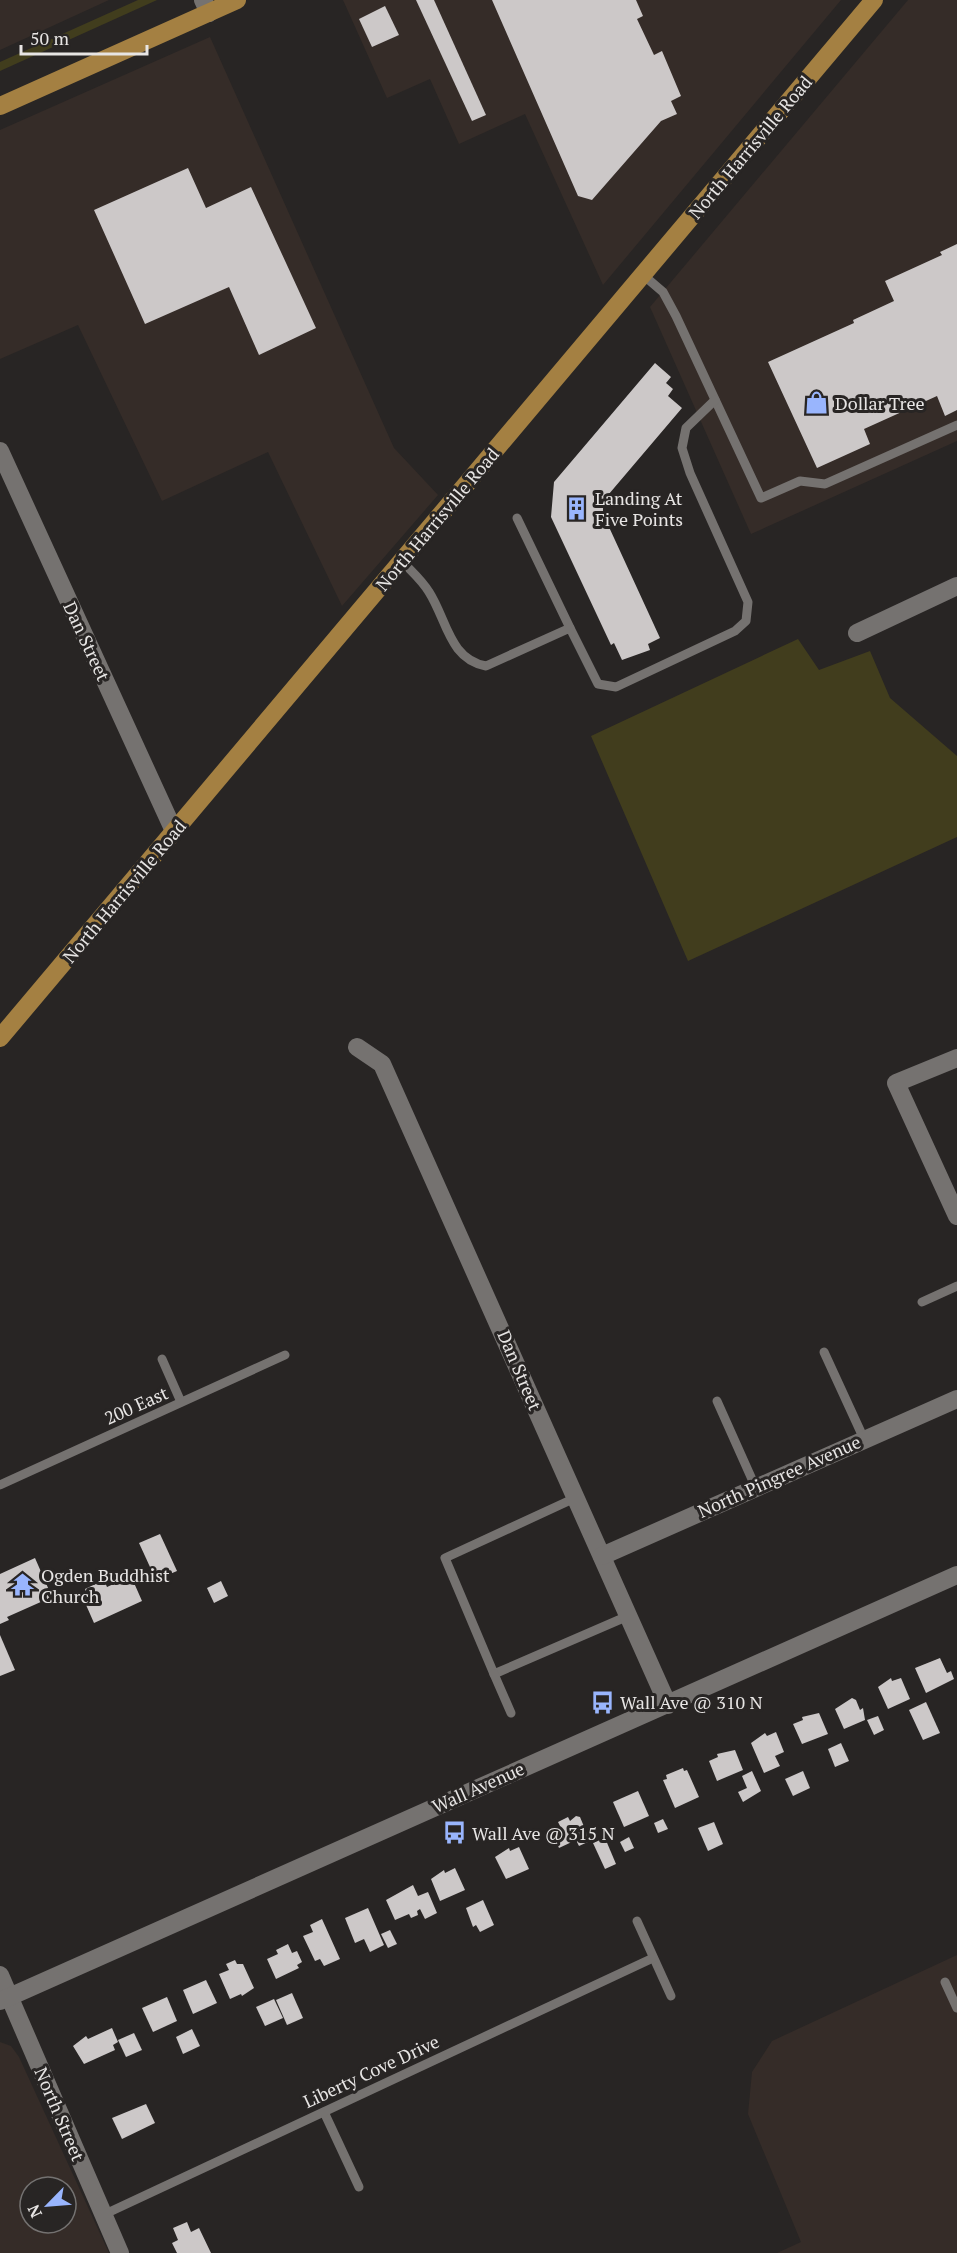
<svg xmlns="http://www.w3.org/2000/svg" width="957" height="2253" viewBox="0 0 957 2253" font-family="'PT Serif',serif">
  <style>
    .built { fill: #352c28; fill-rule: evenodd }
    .green { fill: #413d1d }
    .building { fill: #ccc8c8 }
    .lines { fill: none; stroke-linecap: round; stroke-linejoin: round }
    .service { stroke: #757270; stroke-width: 9 }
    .minor { stroke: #757270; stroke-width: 18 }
    .tertiary { stroke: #757270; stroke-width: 18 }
    .secondary { stroke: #757270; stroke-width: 18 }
    .primary { stroke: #a48042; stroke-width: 18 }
    .labels { text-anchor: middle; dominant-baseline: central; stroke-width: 6; stroke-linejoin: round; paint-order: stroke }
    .street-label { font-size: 18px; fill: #e7e5e4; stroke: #282524 }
    .poi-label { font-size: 18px; fill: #e7e5e4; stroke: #282524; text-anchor: start }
  </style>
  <rect width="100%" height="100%" fill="#282524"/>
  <!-- built -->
  <g class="built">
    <polygon points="0,0 109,0 0,50"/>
    <polygon points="343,0 841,0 603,285 525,114 459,144 430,79 387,98"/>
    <polygon points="908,0 957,0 957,441 751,534 650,307"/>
    <polygon points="210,37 394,448 438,495 342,606 268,452 162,501 78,325 0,359 0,130"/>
    <polygon points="957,1955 957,2253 777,2253 801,2242 748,2114 752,2072 772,2041"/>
    <path d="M0,2042L11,2046L19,2057L109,2253H0ZM30,2187H66V2223H30Z"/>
  </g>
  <!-- green -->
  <g class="green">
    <polygon points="138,0 157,0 0,71 0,62"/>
    <polygon points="798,639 819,670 870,651 890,698 957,756 957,837 688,961 591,736"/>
  </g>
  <!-- building -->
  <g class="building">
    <polygon points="416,0 434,0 486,115 472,121"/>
    <polygon points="492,0 636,0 643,16 637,19 654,55 662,51 681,96 671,101 677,114 661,121 592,200 578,196"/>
    <polygon points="385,6 399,35 372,47 359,19"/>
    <polygon points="188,168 206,208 251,187 316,328 259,355 229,287 145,324 94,210"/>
    <polygon points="957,244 957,410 945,416 937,396 864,429 870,444 817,468 768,362 854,323 853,320 894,301 885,281 942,255 940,252"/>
    <polygon points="655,363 671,377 666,383 673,389 668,396 682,408 603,501 603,514 660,638 648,644 650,650 622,660 614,643 611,645 551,517 554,482"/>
    <polygon points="160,1534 177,1571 156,1580 139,1543"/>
    <polygon points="35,1558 52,1597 7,1617 9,1620 0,1624 0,1574"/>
    <polygon points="131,1576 142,1601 94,1623 83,1598 88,1596 85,1589 104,1580 107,1587"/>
    <polygon points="221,1581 228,1596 214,1603 207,1588"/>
    <polygon points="0,1635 15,1670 0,1676"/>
    <polygon points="940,1658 947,1673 951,1671 954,1679 926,1693 915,1668"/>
    <polygon points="891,1678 892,1681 901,1678 910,1699 888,1709 878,1687"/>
    <polygon points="852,1698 856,1700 860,1710 863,1708 865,1720 844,1729 835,1709"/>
    <polygon points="926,1702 940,1733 923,1740 909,1710"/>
    <polygon points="819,1713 828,1734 802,1744 793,1724 803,1720 802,1717"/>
    <polygon points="878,1716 884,1730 874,1735 867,1720"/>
    <polygon points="776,1732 784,1752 775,1756 780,1766 764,1773 751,1743 765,1733 767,1736"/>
    <polygon points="841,1743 849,1761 835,1767 828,1749"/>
    <polygon points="735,1750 743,1770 717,1781 709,1761 718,1757 717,1754"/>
    <polygon points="683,1768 684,1771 687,1770 699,1797 675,1808 663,1780 667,1779 666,1775"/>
    <polygon points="752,1771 761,1791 743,1802 738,1792 747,1788 742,1776"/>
    <polygon points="803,1771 810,1788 793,1796 785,1779"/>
    <polygon points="638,1791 649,1816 624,1827 613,1802"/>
    <polygon points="576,1816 580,1817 590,1841 579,1846 576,1840 559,1848 551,1830 560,1826 558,1822 568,1817 570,1821"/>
    <polygon points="663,1819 668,1829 658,1833 654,1823"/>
    <polygon points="714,1822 723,1844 708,1851 698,1828"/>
    <polygon points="629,1837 634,1848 625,1852 620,1842"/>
    <polygon points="605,1838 616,1864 605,1869 593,1843"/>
    <polygon points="519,1847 529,1869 506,1879 495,1857 509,1848 510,1851"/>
    <polygon points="455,1868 465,1890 440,1901 431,1879 444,1870 445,1873"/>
    <polygon points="413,1885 418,1896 428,1892 437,1913 425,1919 420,1909 417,1911 418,1915 411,1918 409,1914 395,1920 386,1900"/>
    <polygon points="483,1900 494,1925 480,1932 476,1925 473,1927 466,1908"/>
    <polygon points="368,1908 384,1945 370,1952 364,1939 355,1943 345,1918"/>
    <polygon points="322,1919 340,1959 324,1966 320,1959 315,1961 303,1936 313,1932 310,1925"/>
    <polygon points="390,1930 397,1944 388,1948 381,1934"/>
    <polygon points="288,1944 292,1953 297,1951 302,1962 297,1965 299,1968 276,1979 267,1959 278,1954 276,1950"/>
    <polygon points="235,1960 237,1964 243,1964 254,1988 242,1996 241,1994 230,1999 219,1974 229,1970 226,1964"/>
    <polygon points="206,1980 217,2003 193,2014 183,1990"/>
    <polygon points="292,1993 303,2018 287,2025 276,2000"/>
    <polygon points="167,1997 177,2021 153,2032 142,2008"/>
    <polygon points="274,1999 283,2018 265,2026 256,2007"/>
    <polygon points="112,2028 118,2042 113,2045 115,2050 84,2064 73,2046 86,2036 88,2039"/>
    <polygon points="192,2029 200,2046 183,2054 176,2037"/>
    <polygon points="134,2033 142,2050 126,2057 118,2040"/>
    <polygon points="146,2104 155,2123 122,2139 112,2118"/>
    <polygon points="187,2222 191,2232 199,2228 211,2253 177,2253 172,2243 178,2240 173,2228"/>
  </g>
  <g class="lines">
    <!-- service -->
    <g class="service">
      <polyline points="642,274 663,292 676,316 761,498 800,481 825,484 957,425"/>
      <polyline points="517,518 570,628"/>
      <path d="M401,560C410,570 422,580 429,592C447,620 449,659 486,666L570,628L598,684L616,687L735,631L746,621L748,602L690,473L682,448L686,428L715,400"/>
      <polyline points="922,1302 957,1286"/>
      <polyline points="824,1352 864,1439"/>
      <polyline points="162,1359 181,1402"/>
      <polyline points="717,1401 755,1486"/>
      <polyline points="0,1485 285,1355"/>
      <polyline points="575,1498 445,1558 494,1674 628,1616"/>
      <polyline points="494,1674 511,1713"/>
      <polyline points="637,1921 671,1996"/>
      <polyline points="945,1982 957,2008"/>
      <polyline points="324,2112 359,2187"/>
      <polyline points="103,2215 653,1958"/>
    </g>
    <!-- minor -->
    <g class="minor">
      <polyline points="203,0 209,13"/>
      <polyline points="0,451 174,831"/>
      <polyline points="857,633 957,586"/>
      <polyline points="357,1047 382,1064 668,1705"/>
      <polyline points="957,1058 896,1083 957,1216"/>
      <polyline points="602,1556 957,1399"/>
      <polyline points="9,1996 120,2253"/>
    </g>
    <!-- tertiary -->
    <polyline class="tertiary" points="0,1975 9,1996"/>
    <!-- secondary -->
    <polyline class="secondary" points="0,2001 957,1575"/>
    <!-- primary -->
    <g class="primary">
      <polyline points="0,106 237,0"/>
      <polyline points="0,1038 874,0"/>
    </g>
  </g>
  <!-- icons -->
  <defs>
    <symbol id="shop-bare" viewBox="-9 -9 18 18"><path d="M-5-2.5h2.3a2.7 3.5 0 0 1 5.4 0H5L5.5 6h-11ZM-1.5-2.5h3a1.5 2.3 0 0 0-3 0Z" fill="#99b5fd" stroke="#282524" stroke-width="2.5" paint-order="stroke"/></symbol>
    <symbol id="building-bare" viewBox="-9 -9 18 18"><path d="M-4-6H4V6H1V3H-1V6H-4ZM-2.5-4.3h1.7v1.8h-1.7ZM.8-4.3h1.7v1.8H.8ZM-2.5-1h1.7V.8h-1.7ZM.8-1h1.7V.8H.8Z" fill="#99b5fd" stroke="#282524" stroke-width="2.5" paint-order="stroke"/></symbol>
    <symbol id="temple-bare" viewBox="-9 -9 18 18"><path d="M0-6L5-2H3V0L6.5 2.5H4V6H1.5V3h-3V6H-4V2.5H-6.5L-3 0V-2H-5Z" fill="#99b5fd" stroke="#282524" stroke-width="2.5" paint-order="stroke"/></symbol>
    <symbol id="bus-bare" viewBox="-9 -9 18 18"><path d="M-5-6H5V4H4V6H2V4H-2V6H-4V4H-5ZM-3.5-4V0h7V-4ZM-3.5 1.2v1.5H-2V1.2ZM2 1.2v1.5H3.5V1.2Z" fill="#99b5fd" stroke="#282524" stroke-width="2.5" paint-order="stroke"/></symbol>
  </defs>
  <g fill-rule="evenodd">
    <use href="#shop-bare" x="800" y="386" width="33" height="33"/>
    <use href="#building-bare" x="560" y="492" width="33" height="33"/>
    <use href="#temple-bare" x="6" y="1568" width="33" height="33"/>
    <use href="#bus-bare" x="586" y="1686" width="33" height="33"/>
    <use href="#bus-bare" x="438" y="1816" width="33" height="33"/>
  </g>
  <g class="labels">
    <!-- street labels -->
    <g class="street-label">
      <text transform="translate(750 147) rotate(-50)">North Harrisville Road</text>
      <text transform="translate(437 519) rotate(-50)">North Harrisville Road</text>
      <text transform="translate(87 641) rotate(65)">Dan Street</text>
      <text transform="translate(124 891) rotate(-50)">North Harrisville Road</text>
      <text transform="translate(520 1370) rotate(67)">Dan Street</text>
      <text transform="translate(136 1405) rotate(-24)">200 East</text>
      <text transform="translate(779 1476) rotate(-24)">North Pingree Avenue</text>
      <text transform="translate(478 1787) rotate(-24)">Wall Avenue</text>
      <text transform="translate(371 2071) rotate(-25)">Liberty Cove Drive</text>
      <text transform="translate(60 2114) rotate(67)">North Street</text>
    </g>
    <!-- poi labels -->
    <g class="poi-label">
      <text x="835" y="403">Dollar Tree</text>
      <text x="595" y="498">Landing At<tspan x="595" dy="21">Five Points</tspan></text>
      <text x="41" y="1575">Ogden Buddhist<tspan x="41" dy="21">Church</tspan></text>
      <text x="620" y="1702">Wall Ave @ 310 N</text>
      <text x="472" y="1833">Wall Ave @ 315 N</text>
    </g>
  </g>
  <!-- north arrow -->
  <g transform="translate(48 2205) rotate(245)"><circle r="28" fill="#282524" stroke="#747271" stroke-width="1.5"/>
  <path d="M0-4.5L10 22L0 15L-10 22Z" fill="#99b5fd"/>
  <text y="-9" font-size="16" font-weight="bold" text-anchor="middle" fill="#e7e5e4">N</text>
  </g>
  <!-- scale -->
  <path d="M21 45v9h126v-9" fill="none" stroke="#e7e5e4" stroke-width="3"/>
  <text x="30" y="45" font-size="18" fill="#e7e5e4" stroke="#282524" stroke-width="4.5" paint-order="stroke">50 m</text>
</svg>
